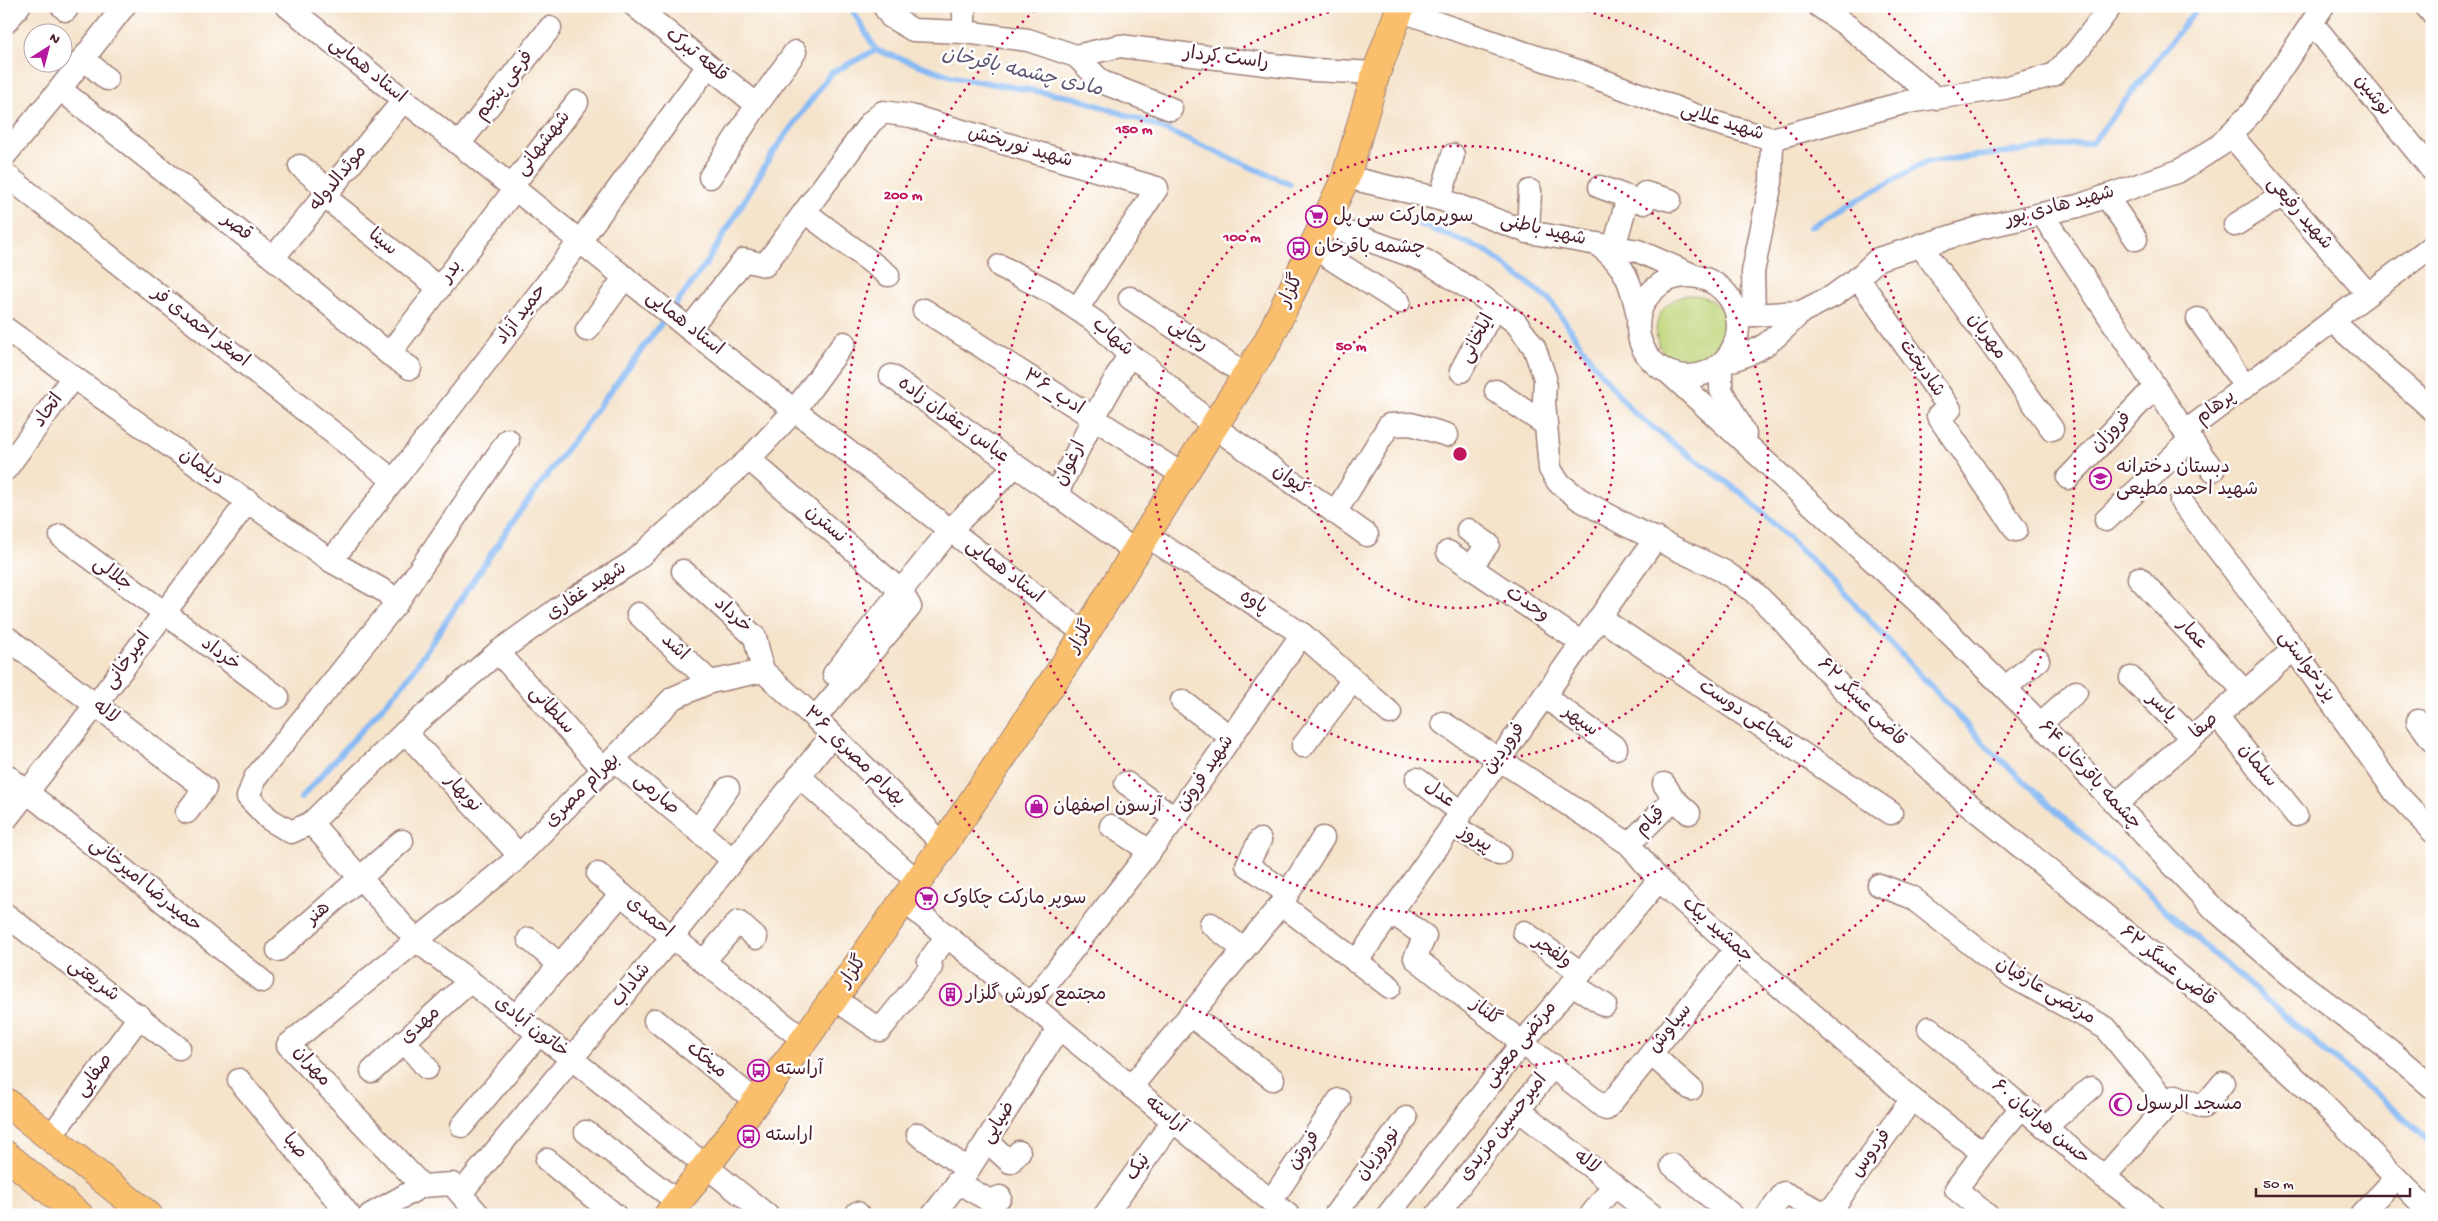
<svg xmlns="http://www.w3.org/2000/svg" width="2438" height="1221" viewBox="0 0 2438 1221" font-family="'Gochi Hand','Playpen Sans Arabic',sans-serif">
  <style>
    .park { fill: #bfd579; stroke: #847a52 }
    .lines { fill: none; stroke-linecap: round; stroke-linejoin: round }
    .stream { stroke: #86b9f4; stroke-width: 6 }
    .minor-casing { stroke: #a0817a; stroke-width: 25 }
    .major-casing { stroke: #a0817a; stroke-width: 30 }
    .minor { stroke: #fff; stroke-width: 22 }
    .major { stroke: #f9bf6d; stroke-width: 28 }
    .ring { fill: none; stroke: #c2185b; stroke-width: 2.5; stroke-dasharray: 2.5 5 }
    .labels { text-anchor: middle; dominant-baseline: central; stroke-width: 5; stroke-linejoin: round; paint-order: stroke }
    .street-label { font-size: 19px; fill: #4a1f2b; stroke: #fff }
    .poi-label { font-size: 19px; fill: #4a1f2b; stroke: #fff; text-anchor: start }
    .water-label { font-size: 20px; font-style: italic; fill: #5f5571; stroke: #fff }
    .centre { fill: #c2185b; stroke: #fff; stroke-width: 2.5 }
    .ring-label { font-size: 15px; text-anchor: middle; font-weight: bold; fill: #c2185b; stroke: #fff; stroke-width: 5; stroke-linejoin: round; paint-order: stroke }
  </style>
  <rect width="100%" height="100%" fill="#fff"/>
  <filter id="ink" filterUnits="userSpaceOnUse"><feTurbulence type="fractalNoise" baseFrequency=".02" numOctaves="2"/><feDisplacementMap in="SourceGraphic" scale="10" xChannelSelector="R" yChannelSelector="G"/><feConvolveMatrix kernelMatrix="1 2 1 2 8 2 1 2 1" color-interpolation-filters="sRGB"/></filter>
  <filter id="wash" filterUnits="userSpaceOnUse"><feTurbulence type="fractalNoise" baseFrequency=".0096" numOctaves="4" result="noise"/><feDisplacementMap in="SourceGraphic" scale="20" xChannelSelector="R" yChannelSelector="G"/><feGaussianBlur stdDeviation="1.12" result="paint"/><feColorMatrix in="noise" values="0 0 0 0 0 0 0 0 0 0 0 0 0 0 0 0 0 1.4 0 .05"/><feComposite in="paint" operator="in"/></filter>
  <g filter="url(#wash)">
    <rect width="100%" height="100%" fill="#f5e3ca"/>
    <!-- park -->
    <circle class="park" cx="1692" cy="331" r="36"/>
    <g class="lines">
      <!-- stream -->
      <g class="stream">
        <polyline points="850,6 876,50 954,77 1076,98 1152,124 1290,184"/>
        <polyline points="1415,222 1485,250 1550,300 1596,367 1632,411 1670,441 1744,495 1836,584 1990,750 2211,952 2432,1143"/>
        <polyline points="1810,227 1926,162 2093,142 2199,6"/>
        <polyline points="301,798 406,681 518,514 706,264 774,151 831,73 876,50"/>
      </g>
    </g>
  </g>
  <g filter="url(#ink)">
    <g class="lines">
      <defs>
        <g id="minor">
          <polyline points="62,6 66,10"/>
          <polyline points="287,6 689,329 1085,634"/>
          <polyline points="635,6 757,105"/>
          <polyline points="884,6 891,17 913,30 964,32 1028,40 1076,56 1102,82 1171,109"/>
          <polyline points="964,6 964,32"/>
          <polyline points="1396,6 1399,10 1583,73 1713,122 1772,139 1907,102 2004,88 2053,75 2077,51 2111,6"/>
          <polyline points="1819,6 1849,27 1936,98"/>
          <polyline points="2426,6 2432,13"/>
          <polyline points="6,22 19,6"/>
          <polyline points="2312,23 2432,170"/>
          <polyline points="1076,56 1120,46 1314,70 1376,73"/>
          <polyline points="83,58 107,79"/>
          <polyline points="60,89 273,258 389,354 410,368"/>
          <polyline points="2230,134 2368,294"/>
          <polyline points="459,144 550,28"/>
          <polyline points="6,154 60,89 124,6"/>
          <polyline points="300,166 330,191"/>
          <polyline points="6,175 393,480"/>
          <polyline points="710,177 757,105 795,52"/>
          <polyline points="1346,177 1440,199 1528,232 1638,251 1695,276"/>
          <polyline points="512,186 577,102"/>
          <polyline points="1600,187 1644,203 1645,193 1670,200"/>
          <polyline points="2106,196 2136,239"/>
          <polyline points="325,197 439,288"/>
          <polyline points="1440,199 1453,155"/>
          <polyline points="805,212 888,275"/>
          <polyline points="2042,214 2185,432 2213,470"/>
          <polyline points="1324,224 1426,261 1481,296 1516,323 1534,347 1545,378 1544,402 1550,469 1558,482 1579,499 1626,525 1723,571 1753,591 1781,619 1841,687 1868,713 1962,799 2219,1008 2314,1095 2432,1214"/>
          <polyline points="2235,225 2283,195"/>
          <polyline points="1528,232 1530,191"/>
          <path d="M1598,245C1626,265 1631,283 1638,316"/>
          <polyline points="1920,245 2052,429"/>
          <polyline points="1313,247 1399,302"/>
          <polyline points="1614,247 1628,197"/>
          <polyline points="273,258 404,100"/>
          <polyline points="1000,266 1053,293 1097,323 1129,355 1147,367 1213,426 1367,535"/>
          <circle cx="1688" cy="326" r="50"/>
          <polyline points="1858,278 1950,409 1938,416 2016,530"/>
          <polyline points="1130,298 1246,375"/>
          <polyline points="924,310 1183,475"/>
          <polyline points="1754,315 1753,272 1771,182 1772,139"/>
          <polyline points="1737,316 1801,312 1833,296 1858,278 1878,259 1979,228 2078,206 2179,171 2219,146 2253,111 2323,6"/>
          <polyline points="2198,319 2245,386"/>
          <polyline points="2332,321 2432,409"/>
          <polyline points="6,329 331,561 386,592 396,604"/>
          <polyline points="689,329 744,260 765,265 871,122 883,112 911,116 1157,188 1077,309"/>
          <polyline points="587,330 625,277"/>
          <polyline points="389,354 515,189"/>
          <path d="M1723,363C1763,351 1773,341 1801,312"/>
          <polyline points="1721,365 1721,390 1745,434"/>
          <polyline points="1461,371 1495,306"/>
          <polyline points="1670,374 1918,602 2030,713 2215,910 2290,975 2388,1049 2432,1087"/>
          <polyline points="891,376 1135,551"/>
          <polyline points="1496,391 1546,425"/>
          <polyline points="2185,432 2432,246"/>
          <polyline points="508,440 396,604 255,778 248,797 269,819 291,832 311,823 405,732 498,652 562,606 633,562 749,459 795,410 844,343"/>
          <polyline points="749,459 901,591 910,607 815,718"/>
          <polyline points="6,469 73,377"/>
          <polyline points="2068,478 2155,387"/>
          <polyline points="1056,495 1093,419 1129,355"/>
          <polyline points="2181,501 2294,649 2395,792 2432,831"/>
          <polyline points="1335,513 1389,425 1411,424 1447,435"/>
          <polyline points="2106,520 2191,439"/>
          <polyline points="1468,530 1488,544 1471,567"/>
          <polyline points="1145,535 1302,634 1390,713"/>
          <polyline points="61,536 278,697"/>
          <polyline points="1448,552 1582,643"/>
          <polyline points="331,561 580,241 708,66"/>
          <polyline points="683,571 755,637 763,671"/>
          <polyline points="2139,578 2245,692"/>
          <polyline points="638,614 710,682"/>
          <polyline points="1600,618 1891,813"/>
          <polyline points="6,637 205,788 187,812"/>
          <polyline points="498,652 604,770"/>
          <polyline points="763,671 815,718 944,845"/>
          <polyline points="834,674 950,530 1015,466"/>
          <polyline points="2131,678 2192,738"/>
          <polyline points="2005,688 2038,660"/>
          <polyline points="1544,696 1616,748"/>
          <polyline points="1182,701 1231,737"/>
          <polyline points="2217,716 2296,815"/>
          <polyline points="2418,721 2432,740"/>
          <polyline points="1443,723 1629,844 1659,880 1736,949 1912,1099 1983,1153"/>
          <polyline points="2040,724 2076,692"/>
          <polyline points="405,732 519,855"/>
          <polyline points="1303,746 1353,680"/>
          <polyline points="614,760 733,860"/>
          <polyline points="6,775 262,981"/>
          <polyline points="799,776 918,882"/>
          <polyline points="1417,779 1461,812"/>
          <polyline points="1126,783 1175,818"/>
          <polyline points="1664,784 1674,799 1689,813"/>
          <polyline points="2116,804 2294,649"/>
          <polyline points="6,819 95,706 248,501"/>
          <polyline points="311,823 417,941 572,1059 767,1215"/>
          <polyline points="1452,825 1499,854"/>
          <polyline points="1111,826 1150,851"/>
          <polyline points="698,830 728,788"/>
          <polyline points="1260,840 1247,865 1287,893"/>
          <polyline points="1629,844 1674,799"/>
          <polyline points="598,874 621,894"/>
          <polyline points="1879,885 1911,897 2013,977 2106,1028 2168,1104"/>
          <polyline points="904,901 1288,1215"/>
          <polyline points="1281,904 1390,987"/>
          <polyline points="1391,912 1425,936 1415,958 1606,1109 1736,949"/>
          <polyline points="6,915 179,1048"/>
          <polyline points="1211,924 1243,949"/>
          <polyline points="1524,932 1581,973"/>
          <polyline points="529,939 560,965"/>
          <polyline points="278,950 402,841"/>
          <polyline points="703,962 738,922 756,938"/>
          <polyline points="1356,962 1656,538"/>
          <polyline points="1572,984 1605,1005"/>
          <polyline points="835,999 880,1030 931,967 929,961 947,936"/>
          <polyline points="1030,1004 1168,828 1302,634"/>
          <polyline points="1190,1015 1273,1079"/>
          <polyline points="516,1016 621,894 672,937 804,1040"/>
          <polyline points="655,1020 757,1102"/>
          <polyline points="1929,1028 2104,1177 2154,1215"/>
          <polyline points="404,1041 427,1068"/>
          <polyline points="1651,1054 1691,1089"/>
          <polyline points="372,1071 470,981"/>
          <polyline points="239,1080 349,1215"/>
          <polyline points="1131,1087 1281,904 1323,838"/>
          <polyline points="1520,1111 1652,1215"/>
          <polyline points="462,1126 539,1034"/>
          <polyline points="2045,1127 2091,1088"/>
          <polyline points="586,1132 678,1202"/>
          <polyline points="918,1134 968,1170"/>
          <polyline points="51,1136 140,1016"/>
          <polyline points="987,1141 1010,1162 1019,1152"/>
          <polyline points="547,1160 615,1215"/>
          <polyline points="1672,1165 1732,1215"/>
          <polyline points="2104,1177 2176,1096 2203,1107 2223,1083"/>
          <polyline points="957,1182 990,1201 1000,1197"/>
          <polyline points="422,1186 288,1045 513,862 673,698 710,682 763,671"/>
          <polyline points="461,1193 672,937 832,735"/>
          <polyline points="1271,1201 1339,1100"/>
          <polyline points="857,1213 859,1215"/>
          <polyline points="370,1215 422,1186 452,1184 479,1215"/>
          <polyline points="933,1215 968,1170 1059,1028"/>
          <polyline points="1105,1215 1173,1121"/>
          <polyline points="1335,1215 1406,1118"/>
          <polyline points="1388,1215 1523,1042 1659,880"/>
          <path d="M1437,1215C1475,1164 1516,1116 1553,1065"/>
          <polyline points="1591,1215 1614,1185"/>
          <polyline points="1768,1215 1784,1193 1822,1212 1831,1210 1912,1099"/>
          <polyline points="1987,1215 1956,1189 1983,1153 2022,1107"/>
          <polyline points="2361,1215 2396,1178"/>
        </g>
        <g id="major">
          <polyline points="6,1102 148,1215"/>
          <polyline points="6,1155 79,1215"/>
          <polyline points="668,1215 804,1040 938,853 1085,634 1183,475 1268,341 1346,177 1376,73 1401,6"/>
        </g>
      </defs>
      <!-- minor casing -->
      <use href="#minor" class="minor-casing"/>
      <!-- major casing -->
      <use href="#major" class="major-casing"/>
      <!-- minor -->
      <use href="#minor" class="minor"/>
      <!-- major -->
      <use href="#major" class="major"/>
    </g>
  </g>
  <!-- distance rings -->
  <g class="ring">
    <circle cx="1460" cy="454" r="154"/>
    <circle cx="1460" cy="454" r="308"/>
    <path d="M1572 7A461 461 0 1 1 1348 7"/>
    <path d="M1883 8A615 615 0 1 1 1037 8"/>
  </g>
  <!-- icons -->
  <defs>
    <symbol id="supermarket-ring" viewBox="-11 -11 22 22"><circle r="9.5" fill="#fff" stroke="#b5179e" stroke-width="1.5"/><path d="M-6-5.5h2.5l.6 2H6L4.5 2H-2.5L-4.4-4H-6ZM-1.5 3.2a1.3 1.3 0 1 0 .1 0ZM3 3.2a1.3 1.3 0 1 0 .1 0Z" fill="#b5179e"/></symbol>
    <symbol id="bus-ring" viewBox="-11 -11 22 22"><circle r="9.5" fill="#fff" stroke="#b5179e" stroke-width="1.5"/><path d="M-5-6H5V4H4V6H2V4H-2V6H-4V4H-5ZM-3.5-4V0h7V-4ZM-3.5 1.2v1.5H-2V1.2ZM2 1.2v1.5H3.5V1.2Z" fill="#b5179e"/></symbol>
    <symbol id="school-ring" viewBox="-11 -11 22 22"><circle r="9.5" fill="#fff" stroke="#b5179e" stroke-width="1.5"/><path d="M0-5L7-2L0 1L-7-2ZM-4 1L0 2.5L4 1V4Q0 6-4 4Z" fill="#b5179e"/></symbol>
    <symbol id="shop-ring" viewBox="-11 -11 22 22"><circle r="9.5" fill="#fff" stroke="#b5179e" stroke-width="1.5"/><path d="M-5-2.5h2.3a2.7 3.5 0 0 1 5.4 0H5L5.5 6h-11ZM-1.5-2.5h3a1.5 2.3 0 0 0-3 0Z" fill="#b5179e"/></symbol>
    <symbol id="building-ring" viewBox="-11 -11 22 22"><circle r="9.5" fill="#fff" stroke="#b5179e" stroke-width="1.5"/><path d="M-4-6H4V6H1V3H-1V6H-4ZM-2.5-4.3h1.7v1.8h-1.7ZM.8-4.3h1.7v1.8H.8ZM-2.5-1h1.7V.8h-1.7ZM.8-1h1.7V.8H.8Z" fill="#b5179e"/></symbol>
    <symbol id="mosque-ring" viewBox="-11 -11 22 22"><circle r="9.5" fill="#fff" stroke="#b5179e" stroke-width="1.5"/><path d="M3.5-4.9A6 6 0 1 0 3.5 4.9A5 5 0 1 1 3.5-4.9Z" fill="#b5179e"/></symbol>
  </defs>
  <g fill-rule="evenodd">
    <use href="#supermarket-ring" x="1304" y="204" width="25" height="25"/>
    <use href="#bus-ring" x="1286" y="236" width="25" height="25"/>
    <use href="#school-ring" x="2088" y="466" width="25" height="25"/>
    <use href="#shop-ring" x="1024" y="794" width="25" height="25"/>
    <use href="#supermarket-ring" x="914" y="886" width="25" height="25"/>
    <use href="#building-ring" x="938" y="982" width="25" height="25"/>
    <use href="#bus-ring" x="746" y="1058" width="25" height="25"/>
    <use href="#mosque-ring" x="2108" y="1092" width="25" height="25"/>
    <use href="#bus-ring" x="736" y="1124" width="25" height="25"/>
  </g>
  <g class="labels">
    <!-- street labels -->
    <g class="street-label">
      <text transform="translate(696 56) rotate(39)">قلعه تبرک</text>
      <text transform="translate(1226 59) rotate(7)">راست کردار</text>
      <text transform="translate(367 71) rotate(39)">استاد همایی</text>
      <text transform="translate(505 86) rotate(-52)">فرعی پنجم</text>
      <text transform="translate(2372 96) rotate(51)">نوشین</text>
      <text transform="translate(1722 123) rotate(18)">شهید علایی</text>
      <text transform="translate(544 144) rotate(-52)">شهشهانی</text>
      <text transform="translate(1020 148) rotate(16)">شهید نوربخش</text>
      <text transform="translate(339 179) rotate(-51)">موئدالدوله</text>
      <text transform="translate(2060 207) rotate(-15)">شهید هادی پور</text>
      <text transform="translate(2299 214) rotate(49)">شهید رفیعی</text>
      <text transform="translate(236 228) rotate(38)">قصر</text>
      <text transform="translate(1543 231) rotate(13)">شهید باطنی</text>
      <text transform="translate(382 243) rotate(39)">سینا</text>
      <text transform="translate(452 272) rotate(-53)">بدر</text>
      <text transform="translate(1292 291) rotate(-64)">گلزار</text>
      <text transform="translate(522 315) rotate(-52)">حمید آزاد</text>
      <text transform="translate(684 324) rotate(38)">استاد همایی</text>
      <text transform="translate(200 328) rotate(38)">اصغر احمدی فر</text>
      <text transform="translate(1188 336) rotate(34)">رجایی</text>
      <text transform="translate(1986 337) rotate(54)">مهربان</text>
      <text transform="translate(1112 338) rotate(41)">شهاب</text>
      <text transform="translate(1478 339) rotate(-62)">ایلخانی</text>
      <text transform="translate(1921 369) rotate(55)">شادبخت</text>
      <text transform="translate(1053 393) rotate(33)">۳۶_ادب</text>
      <text transform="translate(2216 408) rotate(-37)">پرهام</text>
      <text transform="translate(49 411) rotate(-54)">اتحاد</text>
      <text transform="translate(953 421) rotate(36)">عباس زعفران زاده</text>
      <text transform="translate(2112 433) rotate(-46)">فروزان</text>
      <text transform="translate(1071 464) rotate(-64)">ارغوان</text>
      <text transform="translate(201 468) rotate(35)">دیلمان</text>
      <text transform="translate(1290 481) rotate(35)">کیوان</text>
      <text transform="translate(825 525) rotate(41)">نسترن</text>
      <text transform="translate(1004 572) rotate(38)">استاد همایی</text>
      <text transform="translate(112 575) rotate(37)">جلالی</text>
      <text transform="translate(587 592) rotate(-33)">شهید غفاری</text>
      <text transform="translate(1253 603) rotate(32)">پاوه</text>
      <text transform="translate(1527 605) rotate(34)">وحدت</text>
      <text transform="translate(732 616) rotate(42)">خرداد</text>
      <text transform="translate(2192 635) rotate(47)">عمار</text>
      <text transform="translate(1082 637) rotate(-59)">گلزار</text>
      <text transform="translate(674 648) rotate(43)">اشد</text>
      <text transform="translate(220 655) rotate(36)">خرداد</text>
      <text transform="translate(128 661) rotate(-54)">امیرخانی</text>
      <text transform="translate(2306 667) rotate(54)">یزدخواستی</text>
      <text transform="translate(1861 703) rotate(45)">قاضی عسگر ۶۲</text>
      <text transform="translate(2161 708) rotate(44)">یاسر</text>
      <text transform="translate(551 711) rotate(48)">سلطانی</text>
      <text transform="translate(105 713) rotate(37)">لاله</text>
      <text transform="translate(1746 716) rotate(34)">شجاعی دوست</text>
      <text transform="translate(1580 722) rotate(36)">سپهر</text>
      <text transform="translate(2205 727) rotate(-41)">صفا</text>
      <text transform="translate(1505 749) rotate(-54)">فروردین</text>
      <text transform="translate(854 757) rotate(44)">۳۶_بهرام مصری</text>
      <text transform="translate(2257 766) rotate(51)">سلمان</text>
      <text transform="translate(1206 774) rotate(-56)">شهید فروتن</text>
      <text transform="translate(2089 776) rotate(47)">چشمه باقرخان ۶۴</text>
      <text transform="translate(583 791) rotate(-45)">بهرام مصری</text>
      <text transform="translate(462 794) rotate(47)">نوبهار</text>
      <text transform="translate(656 795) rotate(40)">صارمی</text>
      <text transform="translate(1439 795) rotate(37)">عدل</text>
      <text transform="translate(1651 822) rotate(-44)">قیام</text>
      <text transform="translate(1475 840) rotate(31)">پیروز</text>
      <text transform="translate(145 886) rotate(39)">حمیدرضا امیرخانی</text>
      <text transform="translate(319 914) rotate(-41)">هنر</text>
      <text transform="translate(649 918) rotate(40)">احمدی</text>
      <text transform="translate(1717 931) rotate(42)">جمشید بیک</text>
      <text transform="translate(1552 953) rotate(36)">ولفجر</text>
      <text transform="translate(2167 967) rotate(39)">قاضی عسگر ۶۲</text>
      <text transform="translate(854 972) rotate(-55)">گلزار</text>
      <text transform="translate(93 981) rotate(37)">شریعتی</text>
      <text transform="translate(632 986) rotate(-51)">شاداب</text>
      <text transform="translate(2045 992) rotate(31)">مرتضی عارفیان</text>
      <text transform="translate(1485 1013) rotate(38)">گلناز</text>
      <text transform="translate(421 1026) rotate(-42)">مهدی</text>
      <text transform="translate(531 1028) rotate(38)">خاتون آبادی</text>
      <text transform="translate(1671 1029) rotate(-51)">سیاوش</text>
      <text transform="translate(1521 1045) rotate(-51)">مرتضی معینی</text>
      <text transform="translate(706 1061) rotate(39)">میخک</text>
      <text transform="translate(311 1067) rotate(50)">مهران</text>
      <text transform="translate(95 1076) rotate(-53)">صفایی</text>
      <text transform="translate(1165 1115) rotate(39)">آراسته</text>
      <text transform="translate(999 1123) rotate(-57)">ضیایی</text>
      <text transform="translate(2040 1123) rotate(40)">حسن هراتیان ۶۰</text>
      <text transform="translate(1504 1128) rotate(-52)">امیرحسین مزیدی</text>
      <text transform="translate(294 1147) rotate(51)">صبا</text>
      <text transform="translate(1305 1151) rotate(-56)">فروتن</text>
      <text transform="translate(1379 1154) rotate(-54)">نوروزیان</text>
      <text transform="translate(1872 1154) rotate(-54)">فردوس</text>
      <text transform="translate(1586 1163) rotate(38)">لاله</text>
      <text transform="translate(1139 1168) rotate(-54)">نیک</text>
    </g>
    <!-- poi labels -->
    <g class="poi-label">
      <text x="1333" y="217">سوپرمارکت سی پل</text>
      <text x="1314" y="248">چشمه باقرخان</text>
      <text x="2116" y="468">دبستان دخترانه<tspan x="2116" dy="22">شهید احمد مطیعی</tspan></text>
      <text x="1053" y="807">آرسون اصفهان</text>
      <text x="943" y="899">سوپر مارکت چکاوک</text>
      <text x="966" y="995">مجتمع کورش گلزار</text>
      <text x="775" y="1070">آراسته</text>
      <text x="2136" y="1105">مسجد الرسول</text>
      <text x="765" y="1136">اراسته</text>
    </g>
    <!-- water labels -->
    <g class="water-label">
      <text transform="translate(1022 73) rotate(13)">مادی چشمه باقرخان</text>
    </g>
  </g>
  <circle cx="1460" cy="454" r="8" class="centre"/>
  <g class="ring-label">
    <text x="1134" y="133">150 m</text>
    <text x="903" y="199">200 m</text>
    <text x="1242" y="241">100 m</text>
    <text x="1351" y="350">50 m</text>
  </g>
  <!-- margin -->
  <rect width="2438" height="1221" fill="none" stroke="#fff" stroke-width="25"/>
  <!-- north arrow -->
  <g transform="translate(48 48) rotate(36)"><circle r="24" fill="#ffffff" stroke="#b7a5aa"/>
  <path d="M0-4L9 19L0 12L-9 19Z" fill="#b5179e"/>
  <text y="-8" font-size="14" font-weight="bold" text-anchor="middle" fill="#4a1f2b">N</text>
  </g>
  <!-- scale -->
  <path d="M2256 1188v8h154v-8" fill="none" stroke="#4a1f2b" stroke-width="2.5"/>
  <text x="2263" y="1188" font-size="15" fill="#4a1f2b" stroke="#ffffff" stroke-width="4" paint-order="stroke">50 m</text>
</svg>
